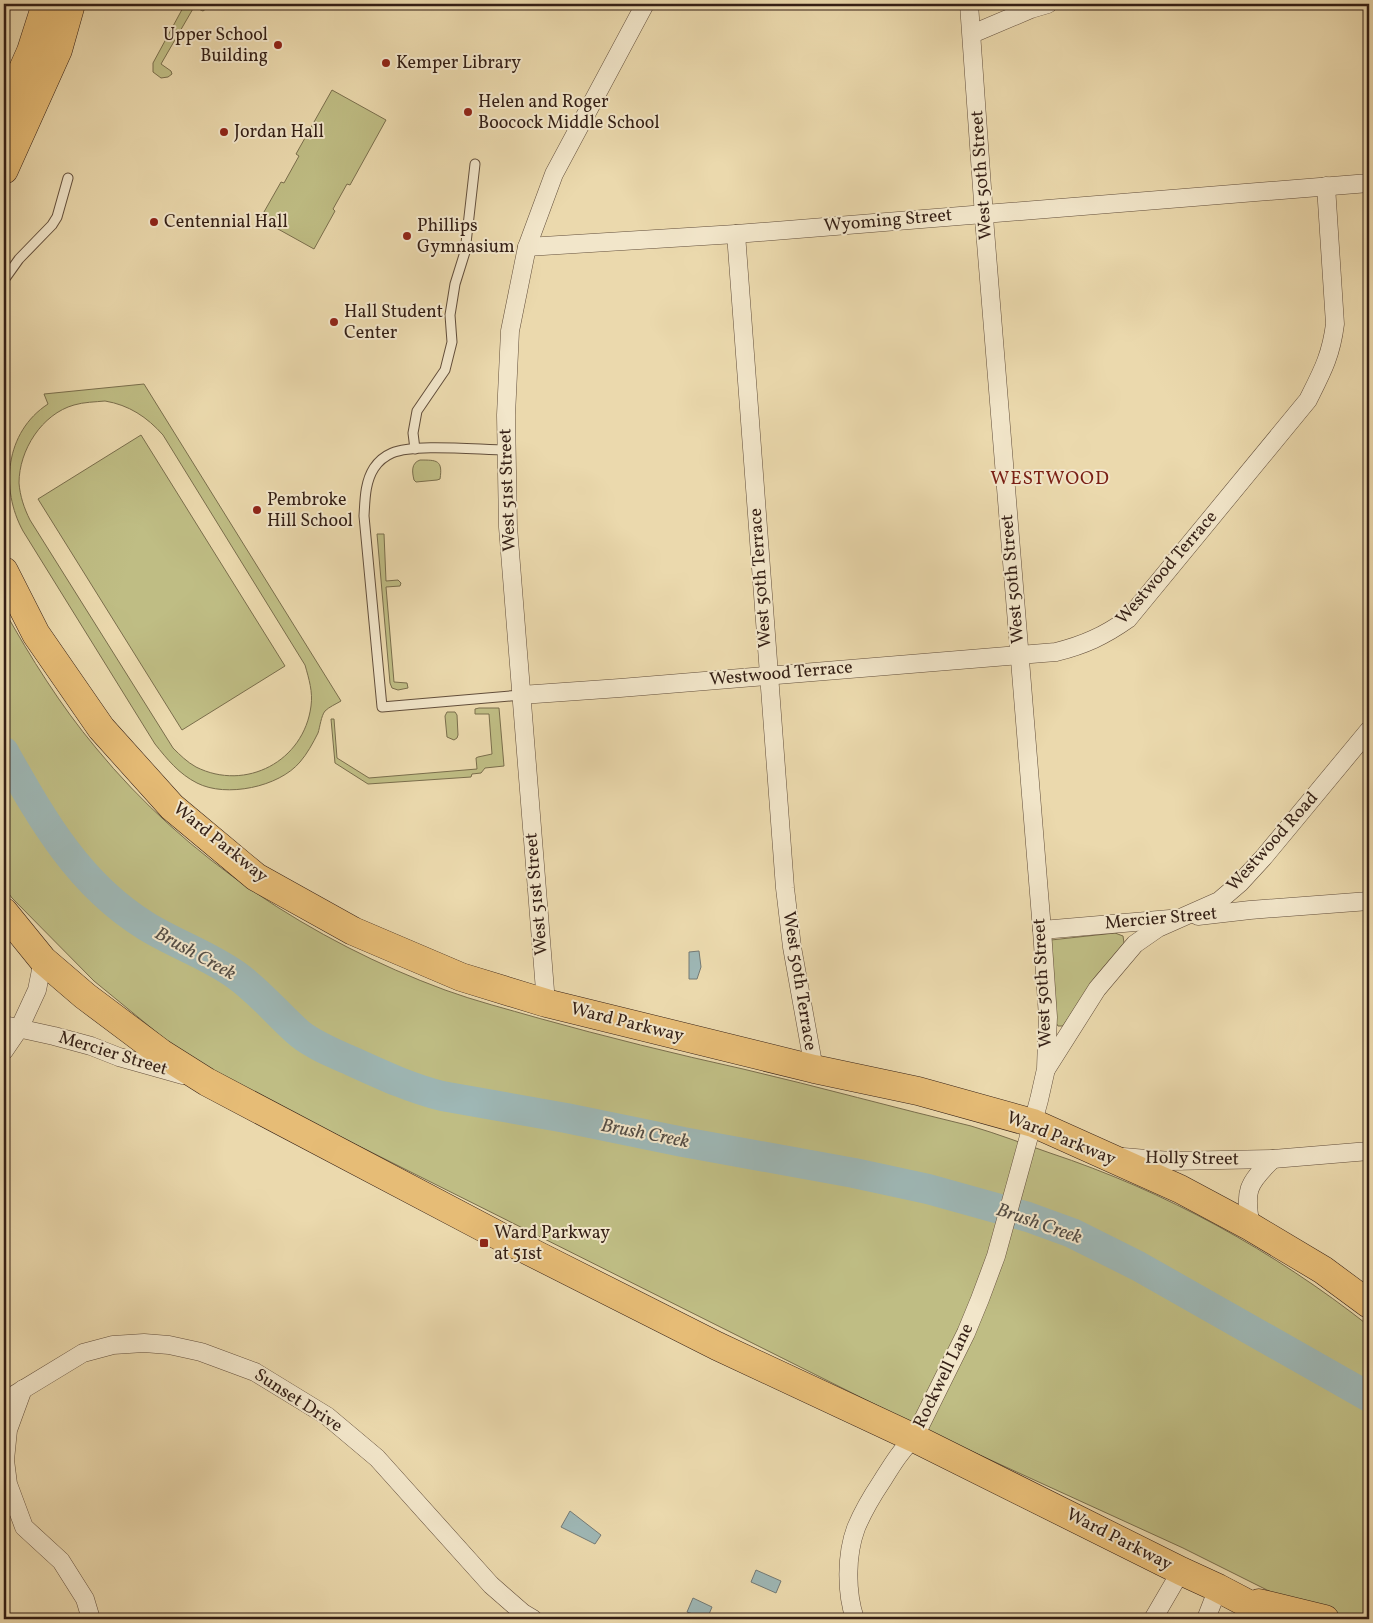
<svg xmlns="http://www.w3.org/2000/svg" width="1373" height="1623" viewBox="0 0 1373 1623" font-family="Vollkorn,serif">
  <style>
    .green { fill: #bfbd84; stroke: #7a6e4c; fill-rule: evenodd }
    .water { fill: #9eb7b5; stroke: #747a75 }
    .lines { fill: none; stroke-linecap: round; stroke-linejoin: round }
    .river { stroke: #9eb7b5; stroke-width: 30 }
    .lane-casing { stroke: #624e3b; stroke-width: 11 }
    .street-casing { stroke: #624e3b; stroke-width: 19 }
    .highway-casing { stroke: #341f15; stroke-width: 29 }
    .lane { stroke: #f2e6ca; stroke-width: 9 }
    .street { stroke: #f2e6ca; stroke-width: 18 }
    .highway { stroke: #e6bc76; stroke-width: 28 }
    .poi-dot { fill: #8f2418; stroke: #f2e6ca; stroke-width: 2 }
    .labels { text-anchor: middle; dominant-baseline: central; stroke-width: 4; stroke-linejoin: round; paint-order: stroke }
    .poi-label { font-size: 18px; fill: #341f15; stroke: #f2e6ca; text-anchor: start }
    .street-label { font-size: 18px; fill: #341f15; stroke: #f2e6ca }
    .neighbourhood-label { font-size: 19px; letter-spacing: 1px; fill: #7a1f14; stroke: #f2e6ca }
    .water-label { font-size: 19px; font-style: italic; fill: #544d45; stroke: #f2e6ca }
  </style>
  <rect width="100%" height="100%" fill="#ebd9ad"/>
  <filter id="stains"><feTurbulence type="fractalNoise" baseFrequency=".004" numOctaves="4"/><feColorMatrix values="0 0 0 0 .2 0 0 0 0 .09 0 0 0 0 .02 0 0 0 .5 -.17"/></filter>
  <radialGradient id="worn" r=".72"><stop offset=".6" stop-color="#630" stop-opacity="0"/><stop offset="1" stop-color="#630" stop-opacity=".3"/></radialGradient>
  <!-- green -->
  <g class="green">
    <polygon points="185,4 207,4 207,8 203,11 194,7 161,64 171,71 172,74 168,77 161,78 153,72 153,63"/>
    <polygon points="332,90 386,120 350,185 347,184 333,209 335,211 314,249 260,219 281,182 284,183 299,156 296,154"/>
    <path d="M144,384L341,701C336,704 329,707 325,711C321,716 320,727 318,733C313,743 307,754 300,762C279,787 226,798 197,783C179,774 167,759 155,744L23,531C0,489 5,432 48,404L44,394ZM105,401C129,405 147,417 163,435L305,665C309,679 313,692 311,706C304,761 246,792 196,767C187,762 180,755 173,748L30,520C24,508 20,496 19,483C19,450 42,414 74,405C84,402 95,402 105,401Z"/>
    <polygon points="141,435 285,666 182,730 38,499"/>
    <path d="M420,460C437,460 443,460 440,479L437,480L416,482L414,480C412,472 411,463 420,460Z"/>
    <polygon points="377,534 384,534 386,581 398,580 401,583 400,586 386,587 394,682 407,683 408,688 398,690 392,688 390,683"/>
    <path d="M4,610C31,658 60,705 96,748C186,858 312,941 445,990C475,1001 507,1009 538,1018C606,1037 675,1054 743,1069C820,1087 895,1108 971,1126C998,1134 1024,1144 1050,1153C1165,1191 1274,1251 1369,1326V1619H1316L1285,1599L1183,1548L938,1436L219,1076L166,1040L94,981L12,898L4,887Z"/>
    <polygon points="479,708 499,708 504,766 485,768 481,773 472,774 471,777 368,784 335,763 331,719 334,719 337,758 369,778 477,769 476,758 478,757 492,754 489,714 475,714 475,709"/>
    <polygon points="447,712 455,712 457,715 458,735 457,738 454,740 447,737 445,716"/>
    <polygon points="1115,933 1123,936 1124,943 1095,977 1063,1026 1058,1026 1055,1021 1051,940"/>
  </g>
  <!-- water -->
  <g class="water">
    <polygon points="699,951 701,967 697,979 689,979 689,952"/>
    <polygon points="570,1511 601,1535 595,1544 561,1527"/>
    <polygon points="756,1570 781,1581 776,1593 751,1582"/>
    <polygon points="693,1598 712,1607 707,1619 687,1612"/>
  </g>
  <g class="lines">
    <!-- river -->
    <path class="river" d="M4,752C42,819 78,884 146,926C175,944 208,955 236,975C260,992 278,1015 300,1034C314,1045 331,1052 347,1059C378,1073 409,1088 442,1096L566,1118L683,1142L854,1173L928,1189L1028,1217L1072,1233L1138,1266L1369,1397"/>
    <defs>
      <g id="lane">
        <polyline points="4,280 19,259 52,225 57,217 68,178"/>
        <polyline points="415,449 413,433 417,411 445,370 452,342 450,315 455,284 465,252 475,164"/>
        <path d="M507,450C480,450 414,443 392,453C385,456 378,462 374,468C365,482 365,499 364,516L382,707L521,695"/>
      </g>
      <g id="street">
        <polyline points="972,34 1031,9 1048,4"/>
        <polyline points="736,234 785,888 792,947 814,1069"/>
        <polyline points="527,247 736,234 1369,183"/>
        <path d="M521,695L620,688L1056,652C1084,645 1104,636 1128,619L1308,400C1322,372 1331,356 1335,324L1326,186"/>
        <polyline points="1198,916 1250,910 1369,901"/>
        <polyline points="1042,930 1170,919"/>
        <polyline points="546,1003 508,527 506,415 510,331 527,247 554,174 645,4"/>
        <polyline points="4,1025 54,1036 91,1046 119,1057 183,1075"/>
        <polyline points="4,1051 19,1029 37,990 43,960"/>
        <polyline points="1047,1068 1097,989 1135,944 1158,928 1219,901 1240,883 1263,858 1369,730"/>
        <polyline points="1123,1157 1170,1161 1273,1159 1369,1151"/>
        <path d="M1251,1227C1244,1191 1247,1184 1273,1159"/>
        <polyline points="23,1389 8,1430 5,1460 8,1484 24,1527 61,1561 85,1599 91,1619"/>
        <polyline points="4,1401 83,1353 113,1345 144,1343 169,1345 201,1352 255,1372 327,1416 377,1458 491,1585 523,1613 533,1619"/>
        <path d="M855,1619C846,1592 846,1555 856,1528C863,1511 872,1496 882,1481C892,1465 901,1450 914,1438L966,1333L980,1299L996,1256L1039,1100L1046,1069L1047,1039L1048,1017L1042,930L985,230L969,4"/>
        <polyline points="1153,1619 1181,1571"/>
        <polyline points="1206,1619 1218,1588"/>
      </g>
      <g id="highway">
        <polyline points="4,112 31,51 46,4"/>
        <polyline points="4,170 58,50 71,4"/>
        <polyline points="4,571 36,634 101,728 172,807 256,877 353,931 461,977 546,1003 814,1069 918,1091 1033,1123 1180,1189 1251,1227 1323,1270 1369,1304"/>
        <polyline points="4,912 43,960 85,996 161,1053 207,1082 507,1240 717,1346 914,1438 1181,1571 1218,1588 1277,1619"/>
        <polyline points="1259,1603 1325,1619"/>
      </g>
    </defs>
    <!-- lane casing -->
    <use href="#lane" class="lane-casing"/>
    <!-- street casing -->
    <use href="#street" class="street-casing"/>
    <!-- highway casing -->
    <use href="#highway" class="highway-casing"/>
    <!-- lane -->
    <use href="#lane" class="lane"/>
    <!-- street -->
    <use href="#street" class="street"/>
    <!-- highway -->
    <use href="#highway" class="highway"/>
  </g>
  <!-- markers -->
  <g class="poi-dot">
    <circle cx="278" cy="45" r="5"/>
    <circle cx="386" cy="63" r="5"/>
    <circle cx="468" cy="112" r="5"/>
    <circle cx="224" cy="132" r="5"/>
    <circle cx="154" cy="222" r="5"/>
    <circle cx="407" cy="236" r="5"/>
    <circle cx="334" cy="322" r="5"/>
    <circle cx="257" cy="510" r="5"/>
    <rect x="479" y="1238" width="10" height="10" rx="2.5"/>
  </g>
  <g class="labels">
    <!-- poi labels -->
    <g class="poi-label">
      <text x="268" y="35" text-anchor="end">Upper School<tspan x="268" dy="21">Building</tspan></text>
      <text x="396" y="63">Kemper Library</text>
      <text x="478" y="102">Helen and Roger<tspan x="478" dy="21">Boocock Middle School</tspan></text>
      <text x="234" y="132">Jordan Hall</text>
      <text x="164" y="222">Centennial Hall</text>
      <text x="417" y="226">Phillips<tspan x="417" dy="21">Gymnasium</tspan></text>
      <text x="344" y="312">Hall Student<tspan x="344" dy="21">Center</tspan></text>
      <text x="267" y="500">Pembroke<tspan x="267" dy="21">Hill School</tspan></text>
      <text x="494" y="1233">Ward Parkway<tspan x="494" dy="21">at 51st</tspan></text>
    </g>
    <!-- street labels -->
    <g class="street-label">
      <text transform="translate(982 175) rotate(-94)">West 50th Street</text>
      <text transform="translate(888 221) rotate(-5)">Wyoming Street</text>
      <text transform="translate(508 490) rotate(-92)">West 51st Street</text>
      <text transform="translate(1167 568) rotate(-49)">Westwood Terrace</text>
      <text transform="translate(761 578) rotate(-94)">West 50th Terrace</text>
      <text transform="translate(1013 579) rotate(-95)">West 50th Street</text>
      <text transform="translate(781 674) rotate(-5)">Westwood Terrace</text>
      <text transform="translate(1273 842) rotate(-48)">Westwood Road</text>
      <text transform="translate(220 843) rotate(39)">Ward Parkway</text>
      <text transform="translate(537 894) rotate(-95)">West 51st Street</text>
      <text transform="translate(1161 919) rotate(-5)">Mercier Street</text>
      <text transform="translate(799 981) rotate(81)">West 50th Terrace</text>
      <text transform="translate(1043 983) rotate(-93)">West 50th Street</text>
      <text transform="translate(627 1023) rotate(14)">Ward Parkway</text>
      <text transform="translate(113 1054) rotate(17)">Mercier Street</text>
      <text transform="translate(1061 1139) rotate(22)">Ward Parkway</text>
      <text transform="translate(1192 1159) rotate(1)">Holly Street</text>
      <text transform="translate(944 1376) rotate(-64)">Rockwell Lane</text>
      <text transform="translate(298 1401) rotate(33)">Sunset Drive</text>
      <text transform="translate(1119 1540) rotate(27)">Ward Parkway</text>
    </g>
    <!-- neighbourhood labels -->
    <g class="neighbourhood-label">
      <text x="1050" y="479">WESTWOOD</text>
    </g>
    <!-- water labels -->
    <g class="water-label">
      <text transform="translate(195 954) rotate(29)">Brush Creek</text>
      <text transform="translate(645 1134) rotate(11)">Brush Creek</text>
      <text transform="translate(1039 1224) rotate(19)">Brush Creek</text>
    </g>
  </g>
  <!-- margin -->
  <rect width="1373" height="1623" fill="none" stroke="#ebd9ad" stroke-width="20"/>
  <rect x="5" y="5" width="1363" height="1613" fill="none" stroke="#341f15" stroke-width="2.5"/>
  <rect x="10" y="10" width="1353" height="1603" fill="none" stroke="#341f15"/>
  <rect width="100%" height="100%" filter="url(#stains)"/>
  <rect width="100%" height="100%" fill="url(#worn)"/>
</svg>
